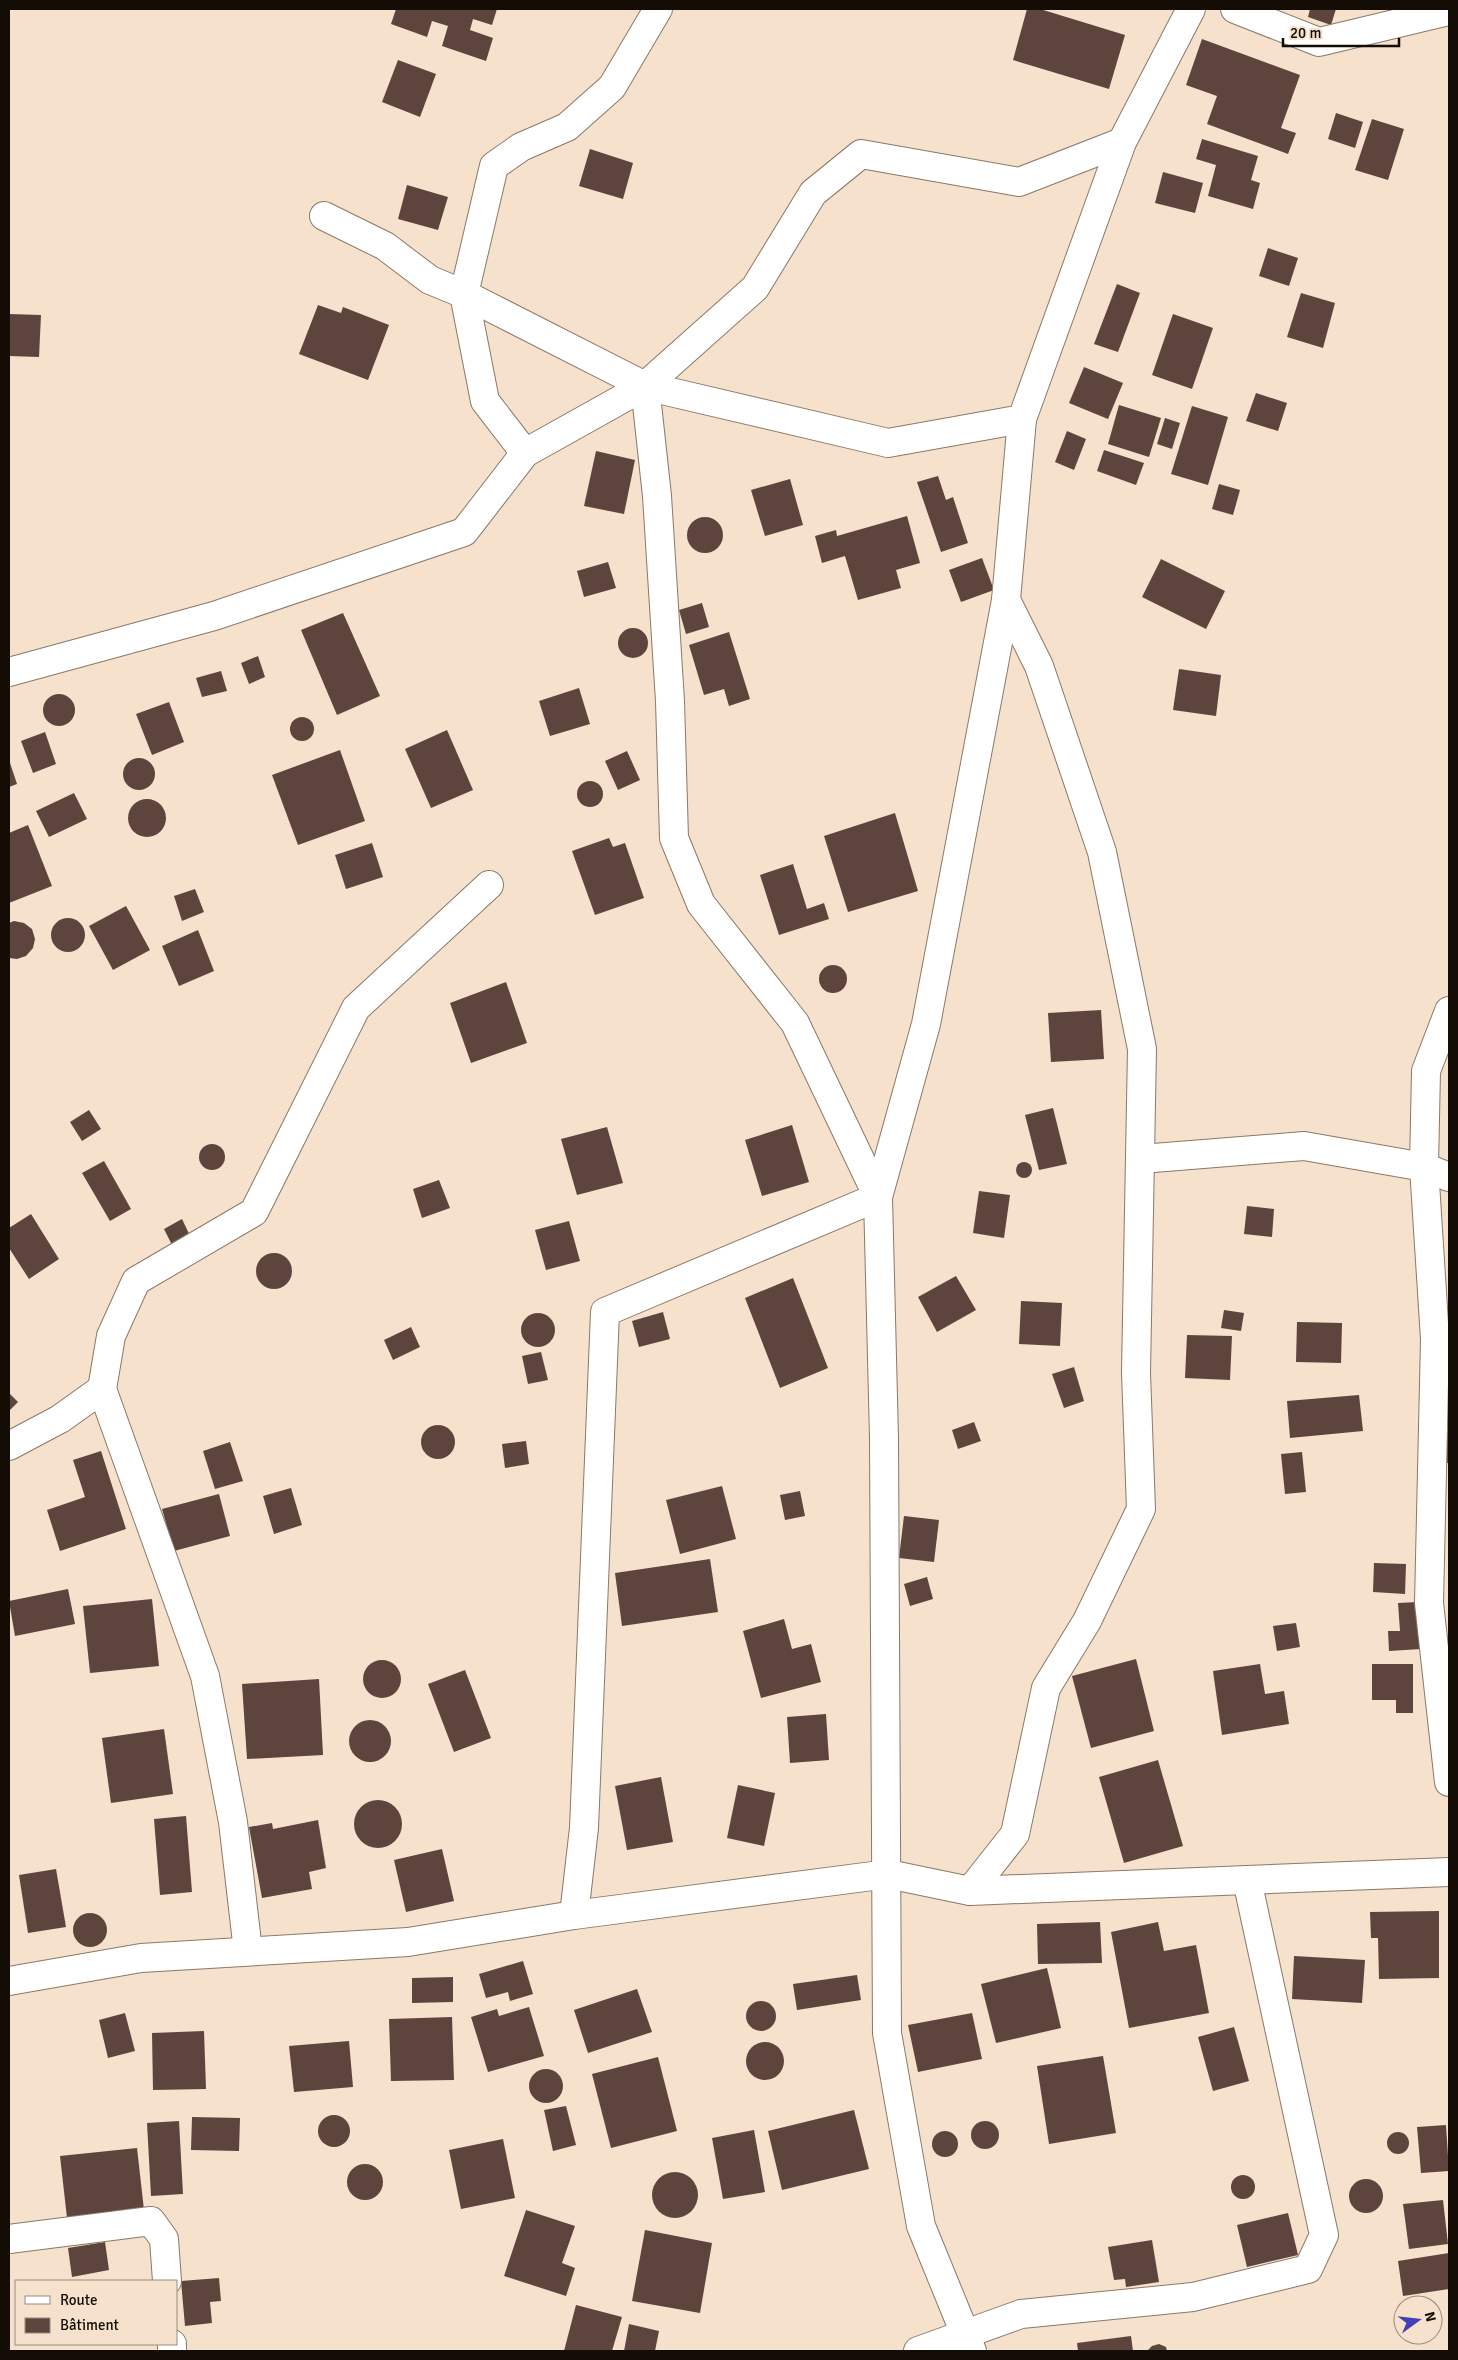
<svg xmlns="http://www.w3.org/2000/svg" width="1458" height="2360" viewBox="0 0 1458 2360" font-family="Signika,sans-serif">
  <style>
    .building { fill: #5d453d }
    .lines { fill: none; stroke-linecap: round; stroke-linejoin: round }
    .minor-casing { stroke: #8b7966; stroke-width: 30 }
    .minor { stroke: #fff; stroke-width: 28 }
  </style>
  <rect width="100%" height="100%" fill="#f5e1cc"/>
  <!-- building -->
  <g class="building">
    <polygon points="396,9 497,9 492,25 473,19 470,30 493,38 486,61 442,46 448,26 432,21 427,37 391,24"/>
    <polygon points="1027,9 1040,9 1125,35 1109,89 1013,60"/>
    <polygon points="1310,9 1336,9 1331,25 1308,17"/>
    <polygon points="1202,39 1300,75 1281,128 1296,133 1288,154 1207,124 1217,96 1186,85"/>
    <polygon points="398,60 436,74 420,117 382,102"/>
    <polygon points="1336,113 1363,122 1355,148 1328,139"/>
    <polygon points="1372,119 1404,129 1388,180 1355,170"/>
    <polygon points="1202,139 1258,156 1251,180 1260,183 1253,209 1208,196 1216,165 1196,159"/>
    <polygon points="590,149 633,163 623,199 579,186"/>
    <polygon points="1163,172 1203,183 1195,213 1155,203"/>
    <polygon points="407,185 448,197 438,230 398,219"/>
    <polygon points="1268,248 1298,258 1289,286 1259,276"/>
    <polygon points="1117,284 1140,293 1118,352 1094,344"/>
    <polygon points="1301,293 1335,303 1323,348 1287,337"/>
    <polygon points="318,305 341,313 343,307 389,325 368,380 299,354"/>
    <polygon points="9,314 41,315 39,357 9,356"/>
    <polygon points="1173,314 1213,328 1192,389 1152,375"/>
    <polygon points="1084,367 1123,383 1108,419 1069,403"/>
    <polygon points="1256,393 1287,403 1278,431 1246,421"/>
    <polygon points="1119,405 1161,418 1149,457 1108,444"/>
    <polygon points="1192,406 1228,417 1208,485 1171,474"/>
    <polygon points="1165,418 1180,423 1172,449 1157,444"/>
    <polygon points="1067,431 1086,439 1074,470 1055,462"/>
    <polygon points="1104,450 1144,463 1136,485 1097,471"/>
    <polygon points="596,451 635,460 624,514 584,506"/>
    <polygon points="938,476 946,500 953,497 968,543 941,552 917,482"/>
    <polygon points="790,479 803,525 765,536 751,490"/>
    <polygon points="1219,484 1240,490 1233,515 1212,509"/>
    <polygon points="907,516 920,563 896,570 901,588 858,600 845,556 822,563 815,536 836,530 837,536"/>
    <circle cx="705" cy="535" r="18"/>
    <polygon points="982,558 994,590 961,602 949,570"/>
    <polygon points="1161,559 1225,591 1206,629 1142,597"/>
    <polygon points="608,562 616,588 584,597 577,571"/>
    <polygon points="702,603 709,627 686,634 679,610"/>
    <polygon points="343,613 380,696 337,715 301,630"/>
    <circle cx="633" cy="643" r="15"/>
    <polygon points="729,632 750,699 729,706 724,689 704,695 689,645"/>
    <polygon points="258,656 265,677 249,684 241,663"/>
    <polygon points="1179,669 1221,675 1216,716 1173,710"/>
    <polygon points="221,671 227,691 202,697 196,678"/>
    <polygon points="579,688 590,724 550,736 539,701"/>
    <circle cx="59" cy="710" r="16"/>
    <polygon points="169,702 184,742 152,755 136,714"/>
    <circle cx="302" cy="729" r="12"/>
    <polygon points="447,730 473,790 431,808 405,749"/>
    <polygon points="45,732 56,764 33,773 21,741"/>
    <polygon points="340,750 365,821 298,845 272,775"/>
    <polygon points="627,751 640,780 618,790 605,761"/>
    <circle cx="139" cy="774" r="16"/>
    <polygon points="9,760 17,784 9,787"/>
    <circle cx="590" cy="794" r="13"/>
    <polygon points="74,793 87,819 49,837 36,811"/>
    <circle cx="147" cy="818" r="19"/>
    <polygon points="895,813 918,891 848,912 824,836"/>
    <polygon points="28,825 52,886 9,903 9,833"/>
    <polygon points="609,838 613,847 625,843 644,898 595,915 572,851"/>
    <polygon points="372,843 383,877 346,889 335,855"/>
    <polygon points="793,864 807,909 824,903 829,919 779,935 760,875"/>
    <polygon points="195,889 204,912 182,921 174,896"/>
    <polygon points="126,906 150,950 113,970 89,926"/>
    <circle cx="68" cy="935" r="17"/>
    <polygon points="14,921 24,923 32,929 35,939 33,948 26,956 17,959 9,958 9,923"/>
    <polygon points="198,930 214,971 179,986 162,946"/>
    <circle cx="833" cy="979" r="14"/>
    <polygon points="506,982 527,1043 471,1063 450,1003"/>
    <polygon points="1101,1010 1104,1059 1051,1062 1048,1013"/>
    <polygon points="1053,1108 1067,1164 1039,1170 1025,1115"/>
    <polygon points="89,1110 101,1129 82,1141 70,1122"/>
    <polygon points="792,1125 809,1182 762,1196 745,1140"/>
    <polygon points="607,1127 623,1183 577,1195 561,1139"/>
    <circle cx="212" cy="1157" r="13"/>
    <polygon points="104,1161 131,1209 110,1221 82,1173"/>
    <circle cx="1024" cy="1170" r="8"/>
    <polygon points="439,1180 450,1208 422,1218 413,1189"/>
    <polygon points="979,1191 1010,1195 1004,1238 973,1233"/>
    <polygon points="1247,1206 1274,1209 1272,1237 1244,1234"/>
    <polygon points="31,1214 59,1259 29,1279 9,1248 9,1228"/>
    <polygon points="182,1219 191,1238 173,1247 164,1229"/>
    <polygon points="569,1221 580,1261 546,1270 535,1230"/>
    <circle cx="274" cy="1271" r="18"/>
    <polygon points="956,1276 976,1310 937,1332 918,1297"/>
    <polygon points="793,1278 828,1368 780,1388 745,1298"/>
    <polygon points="1021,1301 1062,1303 1060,1346 1019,1344"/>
    <polygon points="1224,1310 1244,1313 1241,1331 1221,1328"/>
    <polygon points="663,1312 670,1339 639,1347 632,1321"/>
    <circle cx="538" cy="1330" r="17"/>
    <polygon points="1297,1322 1342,1323 1341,1363 1296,1362"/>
    <polygon points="411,1327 420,1347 393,1360 384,1340"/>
    <polygon points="1187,1335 1232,1336 1230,1380 1185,1378"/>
    <polygon points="541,1352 548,1380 528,1384 522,1356"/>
    <polygon points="1074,1367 1084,1401 1064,1408 1052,1374"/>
    <polygon points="9,1393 18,1402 9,1411"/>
    <polygon points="1359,1395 1363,1431 1290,1438 1287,1401"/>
    <polygon points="974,1422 981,1441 958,1449 952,1430"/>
    <circle cx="438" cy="1442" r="17"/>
    <polygon points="1441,1432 1449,1432 1449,1463 1445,1463"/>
    <polygon points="526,1441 529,1464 505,1468 502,1444"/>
    <polygon points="230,1442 243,1481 215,1489 203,1451"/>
    <polygon points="101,1451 126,1529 60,1551 47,1510 85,1497 73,1460"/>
    <polygon points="1302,1452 1306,1492 1285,1494 1281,1454"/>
    <polygon points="722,1486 736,1539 680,1554 666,1500"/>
    <polygon points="291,1488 302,1525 274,1534 263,1496"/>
    <polygon points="800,1491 805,1516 785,1520 780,1495"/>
    <polygon points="219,1494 230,1536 174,1551 162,1509"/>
    <polygon points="904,1516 939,1520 934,1562 899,1558"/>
    <polygon points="710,1559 718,1612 622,1626 615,1573"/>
    <polygon points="1374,1563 1406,1564 1405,1594 1373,1592"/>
    <polygon points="927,1577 933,1599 910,1606 904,1584"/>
    <polygon points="68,1589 75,1624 15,1636 9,1601"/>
    <polygon points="152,1599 159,1666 90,1673 83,1606"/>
    <polygon points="1418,1602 1421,1649 1389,1651 1388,1631 1400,1631 1398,1603"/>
    <polygon points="784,1619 792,1649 811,1644 821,1682 761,1698 743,1631"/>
    <polygon points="1296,1623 1300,1647 1277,1651 1273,1626"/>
    <polygon points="1136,1659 1154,1731 1091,1748 1072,1676"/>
    <circle cx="382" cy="1679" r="19"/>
    <polygon points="1260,1664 1265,1694 1284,1691 1289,1724 1222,1735 1213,1671"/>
    <polygon points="1372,1664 1413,1664 1413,1713 1396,1713 1396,1700 1372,1700"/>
    <polygon points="465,1670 491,1738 454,1752 428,1684"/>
    <polygon points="319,1679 323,1755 247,1759 242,1684"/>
    <polygon points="826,1714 829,1760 790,1763 787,1717"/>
    <circle cx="370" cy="1741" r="21"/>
    <polygon points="164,1729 173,1794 111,1803 102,1738"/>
    <polygon points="1158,1760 1183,1846 1124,1863 1099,1777"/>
    <polygon points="661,1777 673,1842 627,1850 615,1786"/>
    <polygon points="738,1785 775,1793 764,1846 727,1838"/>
    <circle cx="378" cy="1824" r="24"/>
    <polygon points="186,1816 192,1892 160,1895 154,1819"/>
    <polygon points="318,1820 326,1868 309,1872 312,1889 262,1898 249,1827 272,1823 273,1829"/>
    <polygon points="442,1849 454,1901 406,1912 394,1860"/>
    <polygon points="56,1869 66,1927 28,1933 19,1875"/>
    <polygon points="1439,1911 1439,1978 1379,1979 1378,1938 1371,1938 1370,1912"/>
    <circle cx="90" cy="1930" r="17"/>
    <polygon points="1100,1922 1102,1963 1038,1964 1037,1924"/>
    <polygon points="1158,1922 1164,1951 1196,1945 1209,2013 1129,2028 1111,1932"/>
    <polygon points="1294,1956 1365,1960 1362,2003 1292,1999"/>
    <polygon points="523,1961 533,1994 510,2001 508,1992 486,1998 479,1974"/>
    <polygon points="1047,1968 1061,2028 996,2043 981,1984"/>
    <polygon points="857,1975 861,2000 797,2010 793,1984"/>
    <polygon points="453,1977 453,2002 412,2003 412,1978"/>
    <polygon points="637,1989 652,2032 588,2053 574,2010"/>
    <circle cx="761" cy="2016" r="15"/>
    <polygon points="529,2007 544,2056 488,2072 471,2017 497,2009 499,2016"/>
    <polygon points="125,2013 135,2051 108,2058 99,2020"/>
    <polygon points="972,2013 982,2059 918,2072 908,2025"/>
    <polygon points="452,2017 454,2080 391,2081 389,2019"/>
    <polygon points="1234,2027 1249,2081 1213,2091 1198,2037"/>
    <polygon points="204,2031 206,2089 153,2090 152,2033"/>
    <polygon points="349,2041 353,2087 294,2092 289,2046"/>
    <circle cx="765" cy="2061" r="19"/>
    <polygon points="1103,2056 1116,2133 1049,2144 1037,2066"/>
    <polygon points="658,2057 677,2131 611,2148 592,2074"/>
    <circle cx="546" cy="2086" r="17"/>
    <polygon points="566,2106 576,2145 553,2151 544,2110"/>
    <polygon points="854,2110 869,2169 782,2190 768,2131"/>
    <circle cx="334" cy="2131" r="16"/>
    <polygon points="192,2117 240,2118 239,2151 191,2150"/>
    <polygon points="179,2121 183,2194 151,2196 147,2123"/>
    <circle cx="985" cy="2135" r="14"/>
    <polygon points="1446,2125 1449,2171 1421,2173 1417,2127"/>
    <polygon points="754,2130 765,2192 723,2199 712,2138"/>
    <circle cx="945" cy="2144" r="13"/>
    <circle cx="1398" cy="2143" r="11"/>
    <polygon points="503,2139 515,2198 461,2209 449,2150"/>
    <polygon points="137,2148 144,2210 67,2218 60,2156"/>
    <circle cx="365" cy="2182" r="18"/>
    <circle cx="675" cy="2195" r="23"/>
    <circle cx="1243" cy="2187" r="12"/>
    <circle cx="1366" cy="2196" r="17"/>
    <polygon points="1443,2200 1448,2244 1409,2249 1403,2204"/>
    <polygon points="526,2210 575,2226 562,2263 575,2268 566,2296 504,2276"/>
    <polygon points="1288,2213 1298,2255 1247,2267 1237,2225"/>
    <polygon points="645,2230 712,2243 700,2313 632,2301"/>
    <polygon points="1152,2240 1159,2282 1126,2287 1125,2279 1114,2280 1108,2247"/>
    <polygon points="105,2242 109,2270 72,2277 68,2248"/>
    <polygon points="1449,2253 1449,2289 1403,2296 1398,2261"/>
    <polygon points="219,2278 221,2301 210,2302 212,2323 185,2326 181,2281"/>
    <polygon points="576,2305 622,2317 612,2351 564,2351"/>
    <polygon points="629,2324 659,2331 655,2351 624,2351"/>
    <polygon points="1131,2336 1133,2351 1078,2351 1077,2343"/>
    <polygon points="1159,2344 1166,2347 1167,2351 1147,2351 1152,2346"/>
  </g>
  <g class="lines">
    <defs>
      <g id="minor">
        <polyline points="1235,9 1319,42 1449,11"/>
        <polyline points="324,216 385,246 430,280 464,294 645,386"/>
        <polyline points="525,453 485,401 464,294 494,166 521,147 567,127 612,87 658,9"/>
        <polyline points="9,672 214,616 464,532 525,453 645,386 888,443 1022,419 1122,142 1191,9"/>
        <polyline points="1449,1011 1426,1071 1424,1167 1435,1339 1429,1603 1449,1782"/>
        <polyline points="1141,1159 1304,1146 1424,1167 1449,1177"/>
        <polyline points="878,1197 795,1023 701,904 674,838 670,701 657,496 645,386 755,288 813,193 861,154 1019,182 1122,142"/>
        <polyline points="102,1389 205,1676 233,1822 248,1951"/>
        <polyline points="9,1446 60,1419 102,1389 111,1336 136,1281 254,1212 356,1008 489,885"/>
        <polyline points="970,1891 1015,1834 1046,1688 1087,1621 1141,1509 1136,1373 1142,1049 1102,852 1039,666 1006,600"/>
        <polyline points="574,1915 584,1828 605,1312 878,1197"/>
        <polyline points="9,1981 141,1958 408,1942 574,1915 888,1874 970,1891 1449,1872"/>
        <polyline points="9,2239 151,2221 164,2239 167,2281"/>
        <polyline points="172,2344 172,2351"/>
        <polyline points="918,2351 1021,2314 1193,2297 1308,2269 1324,2235 1247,1880"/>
        <polyline points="972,2351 921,2226 887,2033 884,1438 878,1197 926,1024 1006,600 1022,419"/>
      </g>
    </defs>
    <!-- minor casing -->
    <use href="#minor" class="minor-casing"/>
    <!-- minor -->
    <use href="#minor" class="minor"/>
  </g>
  <!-- border -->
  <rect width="1458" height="2360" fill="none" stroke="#130d06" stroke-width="20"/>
  <!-- legend -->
  <rect x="15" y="2280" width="162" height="65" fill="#f5e1cc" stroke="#9b8c7d"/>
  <rect x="25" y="2296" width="25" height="8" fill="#ffffff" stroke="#9b8c7d"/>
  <text x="60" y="2305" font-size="15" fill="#130d06">Route</text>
  <rect x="25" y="2318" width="25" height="15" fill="#5d453d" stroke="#9b8c7d"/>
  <text x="60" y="2330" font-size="15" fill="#130d06">Bâtiment</text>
  <!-- north arrow -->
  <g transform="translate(1418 2320) rotate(75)"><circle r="24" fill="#f5e1cc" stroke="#9b8c7d"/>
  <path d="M0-4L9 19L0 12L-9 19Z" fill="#4441b7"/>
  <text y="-8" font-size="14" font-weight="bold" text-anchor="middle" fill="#130d06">N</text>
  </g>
  <!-- scale -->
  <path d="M1283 38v8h116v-8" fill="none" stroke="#130d06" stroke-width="2.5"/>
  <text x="1290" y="38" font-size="15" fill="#130d06" stroke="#f5e1cc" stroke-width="4" paint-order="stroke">20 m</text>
</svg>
